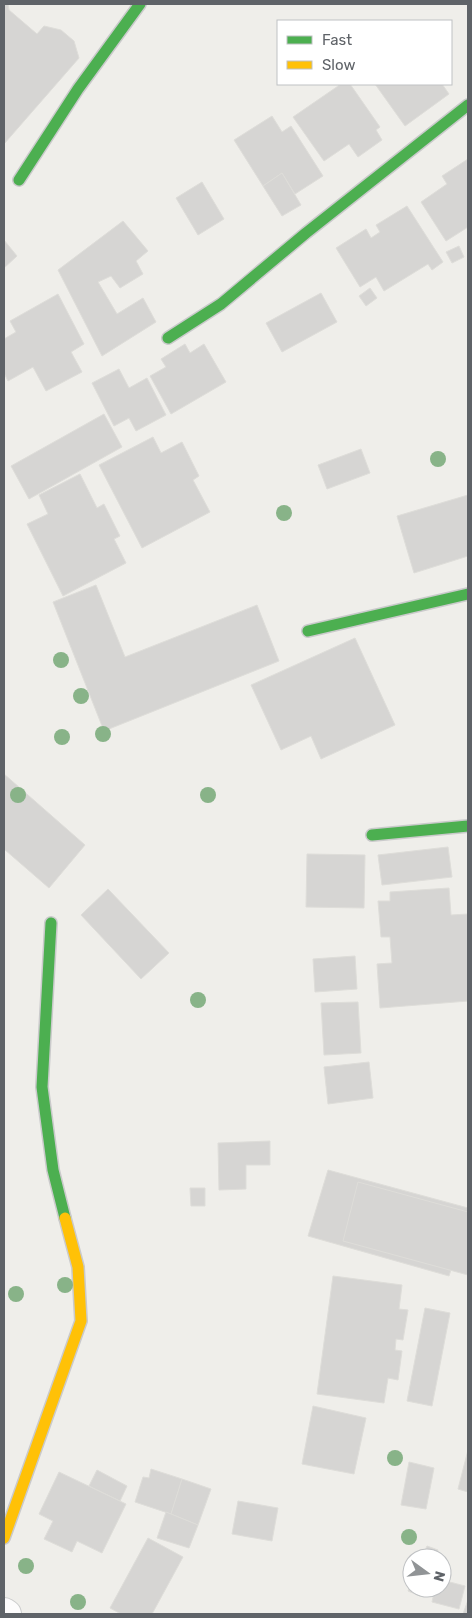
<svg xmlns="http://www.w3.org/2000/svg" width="472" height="1618" viewBox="0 0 472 1618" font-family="Rubik,sans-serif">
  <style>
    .building { fill: #d6d5d3; stroke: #deddd9 }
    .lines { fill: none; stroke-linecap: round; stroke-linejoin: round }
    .street-casing { stroke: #cbcccc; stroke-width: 30 }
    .fast-casing { stroke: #cacacb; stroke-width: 14 }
    .slow-casing { stroke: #cacacb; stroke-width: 14 }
    .street { stroke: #fdfcfc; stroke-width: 28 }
    .fast { stroke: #4caf50; stroke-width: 11 }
    .slow { stroke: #ffc107; stroke-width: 11 }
    .tree { fill: #88b388 }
  </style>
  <rect width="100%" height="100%" fill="#efeeea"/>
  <!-- building -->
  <g class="building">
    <polygon points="4,4 8,4 9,10 37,34 44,26 61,30 74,41 79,58 4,144"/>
    <polygon points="341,84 350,84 380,127 376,130 382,140 358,157 349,144 324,161 293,117"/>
    <polygon points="375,84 442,84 449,94 405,126"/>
    <polygon points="272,116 282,132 291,126 323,176 295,194 282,173 263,186 234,140"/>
    <polygon points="468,159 468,227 446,241 421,202 447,184 442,176"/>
    <polygon points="282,173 301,205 282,216 263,186"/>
    <polygon points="202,182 224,219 198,235 176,198"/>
    <polygon points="407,206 443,262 432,270 428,264 384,291 376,277 360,287 336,248 366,229 371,238 380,232 376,225"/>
    <polygon points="123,221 148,251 136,261 143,274 120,288 111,276 98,282 117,314 143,298 156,322 102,356 58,270"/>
    <polygon points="4,240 17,256 4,268"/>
    <polygon points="459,246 464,257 452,263 446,252"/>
    <polygon points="370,288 377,298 366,306 359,296"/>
    <polygon points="321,293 337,322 282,352 266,323"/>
    <polygon points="58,294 84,344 71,352 82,372 46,391 33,367 8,381 4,373 4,339 16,332 10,321"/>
    <polygon points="185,344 190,353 204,344 226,382 171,414 150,376 166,367 161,359"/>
    <polygon points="119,369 129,388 147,378 166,415 136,431 129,418 114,426 92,383"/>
    <polygon points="104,414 122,447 29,499 11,466"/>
    <polygon points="153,437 161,453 182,442 199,476 193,480 210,512 142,548 99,465"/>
    <polygon points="361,449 370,473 327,489 318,465"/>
    <polygon points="80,474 97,508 104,504 120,536 114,539 126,563 63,596 27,524 48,514 39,495"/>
    <polygon points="468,495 468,556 414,573 397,516"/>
    <polygon points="96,585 125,657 257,605 279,661 104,731 53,602"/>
    <polygon points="355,638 395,725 321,759 311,736 281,750 251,685"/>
    <polygon points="4,774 85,845 49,888 4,849"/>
    <polygon points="448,847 452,877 382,885 378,855"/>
    <polygon points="307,854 365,855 364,908 306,907"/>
    <polygon points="449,888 451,915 468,914 468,1001 380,1008 377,964 392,963 390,937 381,937 378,901 390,901 390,892"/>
    <polygon points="108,889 169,953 141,979 81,915"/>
    <polygon points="355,956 357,989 315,992 313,959"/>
    <polygon points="358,1002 361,1053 324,1055 321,1003"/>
    <polygon points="369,1062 373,1098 328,1104 324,1067"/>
    <polygon points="270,1141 270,1165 246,1165 246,1189 219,1190 218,1143"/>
    <polygon points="328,1170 468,1208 468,1218 449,1276 308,1236"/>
    <polygon points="358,1182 468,1212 468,1275 343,1241"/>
    <polygon points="190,1188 205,1188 205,1206 191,1206"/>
    <polygon points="333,1276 402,1285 399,1309 408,1310 403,1340 396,1339 395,1350 402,1351 398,1380 388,1378 384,1403 317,1394"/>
    <polygon points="425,1308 450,1313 432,1406 407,1401"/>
    <polygon points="313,1406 366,1418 354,1474 302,1464"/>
    <polygon points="468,1450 468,1492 458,1489"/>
    <polygon points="409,1462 434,1468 426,1509 401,1505"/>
    <polygon points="151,1469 182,1479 171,1514 135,1502 143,1477 149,1478"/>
    <polygon points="97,1470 127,1486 120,1501 89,1486"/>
    <polygon points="59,1472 126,1504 102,1553 77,1541 72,1552 44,1539 53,1521 39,1514"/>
    <polygon points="182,1479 211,1489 198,1525 171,1514"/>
    <polygon points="238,1501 278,1508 272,1541 232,1534"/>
    <polygon points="166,1512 198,1525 189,1548 157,1538"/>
    <polygon points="148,1538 183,1557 152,1614 121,1614 110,1608"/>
    <polygon points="427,1546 438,1550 435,1558 422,1558"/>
    <polygon points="442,1580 465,1586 459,1609 432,1602 435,1588 442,1588"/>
    <polygon points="412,1582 412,1588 423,1588 420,1596 408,1591"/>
    <polygon points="468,1600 468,1614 463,1614"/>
  </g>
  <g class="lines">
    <defs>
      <polyline id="street" points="4,1612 7,1614"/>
      <g id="fast">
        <polyline points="19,180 78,89 140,4"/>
        <polyline points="168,338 221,304 306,233 468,105"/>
        <polyline points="308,631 468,594"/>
        <polyline points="372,835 468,826"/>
        <polyline points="51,923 42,1087 53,1170 65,1218"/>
      </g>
      <polyline id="slow" points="4,1538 81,1321 78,1267 65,1218"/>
    </defs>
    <!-- street casing -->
    <use href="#street" class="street-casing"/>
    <!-- fast casing -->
    <use href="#fast" class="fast-casing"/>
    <!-- slow casing -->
    <use href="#slow" class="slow-casing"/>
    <!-- street -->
    <use href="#street" class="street"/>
    <!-- fast -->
    <use href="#fast" class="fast"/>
    <!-- slow -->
    <use href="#slow" class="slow"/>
  </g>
  <!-- trees -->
  <g class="tree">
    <circle cx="438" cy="459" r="8"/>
    <circle cx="284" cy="513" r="8"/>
    <circle cx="61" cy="660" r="8"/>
    <circle cx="81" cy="696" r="8"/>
    <circle cx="103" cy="734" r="8"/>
    <circle cx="62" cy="737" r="8"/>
    <circle cx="18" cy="795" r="8"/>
    <circle cx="208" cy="795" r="8"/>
    <circle cx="198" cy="1000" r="8"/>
    <circle cx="65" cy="1285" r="8"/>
    <circle cx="16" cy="1294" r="8"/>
    <circle cx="395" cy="1458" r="8"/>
    <circle cx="409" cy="1537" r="8"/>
    <circle cx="26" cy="1566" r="8"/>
    <circle cx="78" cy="1602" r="8"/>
  </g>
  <!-- border -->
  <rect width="472" height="1618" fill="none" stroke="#5f6368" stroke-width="10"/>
  <!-- legend -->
  <rect x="277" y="20" width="175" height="65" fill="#ffffff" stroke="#bfc1c3"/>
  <rect x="287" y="36" width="25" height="8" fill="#4caf50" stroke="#bfc1c3"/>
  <text x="322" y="45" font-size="15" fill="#5f6368">Fast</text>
  <rect x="287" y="61" width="25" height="8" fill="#ffc107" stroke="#bfc1c3"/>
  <text x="322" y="70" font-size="15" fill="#5f6368">Slow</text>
  <!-- north arrow -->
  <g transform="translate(427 1573) rotate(105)"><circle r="24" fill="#ffffff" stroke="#bfc1c3"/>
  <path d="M0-4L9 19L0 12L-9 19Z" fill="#919496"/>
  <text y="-8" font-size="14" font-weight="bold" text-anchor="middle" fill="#5f6368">N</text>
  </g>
</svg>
